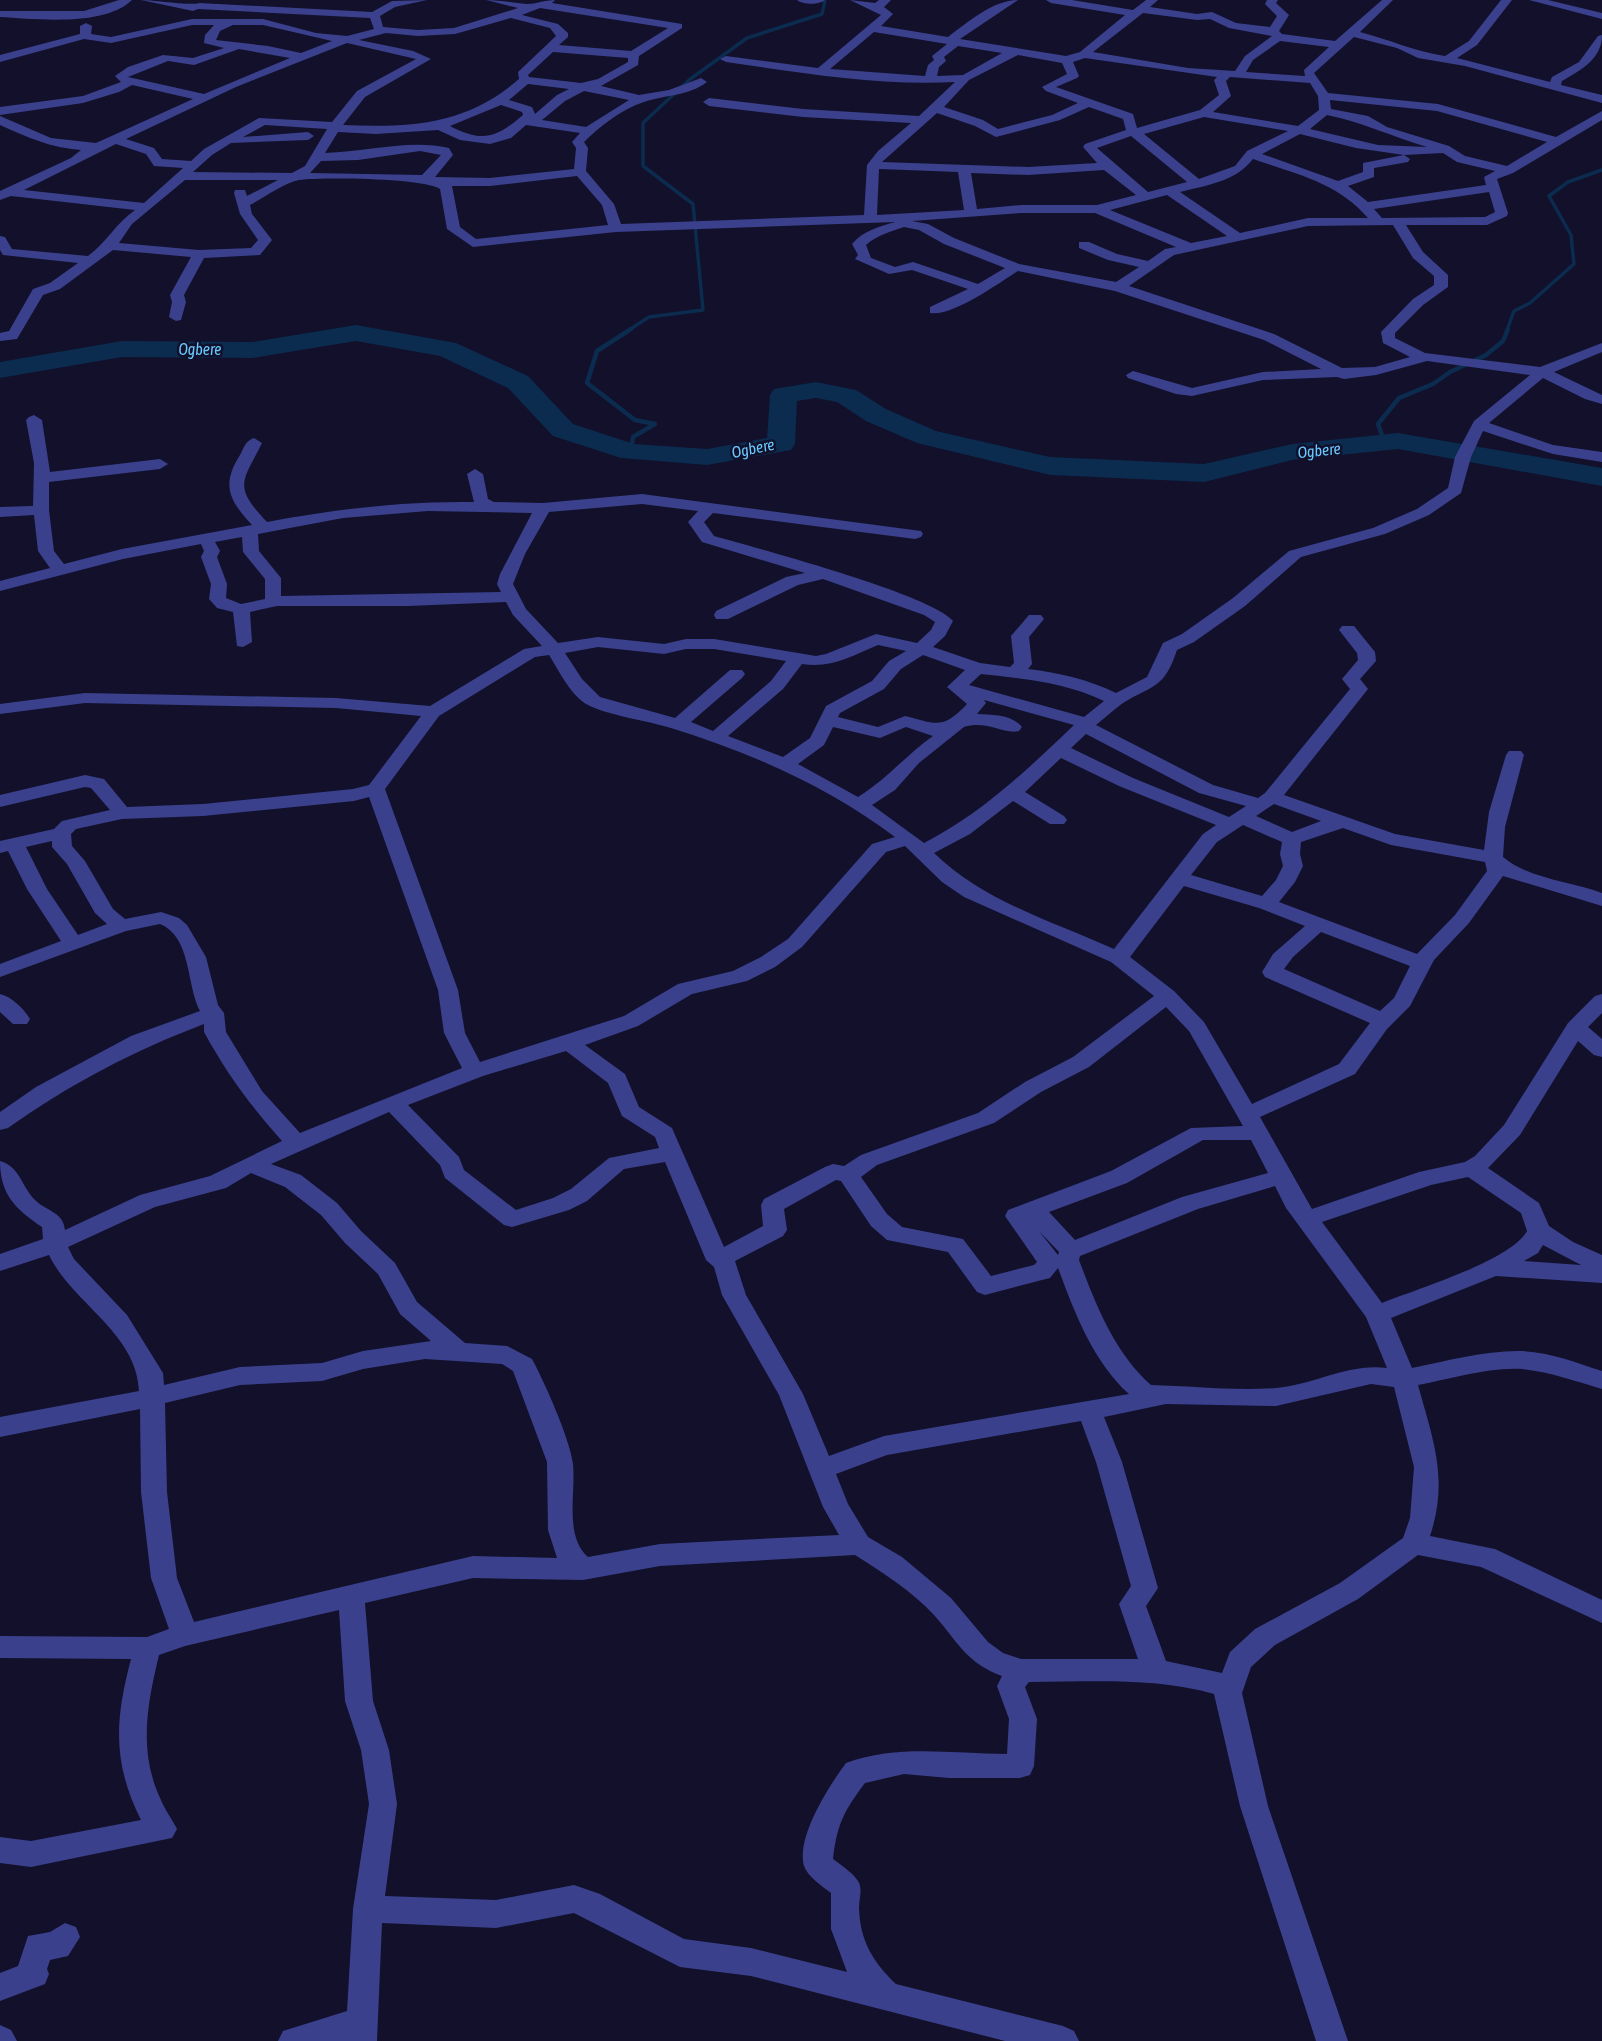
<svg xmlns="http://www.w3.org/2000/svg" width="1602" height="2041" viewBox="0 0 1602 2041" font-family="'Asap Condensed',sans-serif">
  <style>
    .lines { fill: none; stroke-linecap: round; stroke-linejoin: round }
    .stream-far1 { stroke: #0b2b4f; stroke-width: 3.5 }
    .stream { stroke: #0b2b4f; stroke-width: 4.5 }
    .river { fill: #0b2b4f; fill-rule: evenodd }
    .minor { fill: #3a408c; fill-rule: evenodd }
    .labels { text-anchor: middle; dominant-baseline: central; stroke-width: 5; stroke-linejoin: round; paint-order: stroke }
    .far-water-label { font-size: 16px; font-style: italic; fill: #68caff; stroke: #12102b }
  </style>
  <rect width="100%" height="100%" fill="#12102b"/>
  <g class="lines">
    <!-- stream-far1 -->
    <g class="stream-far1">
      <polyline points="629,330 649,317 703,310 693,204 643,166 643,123 689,80 747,38 822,14 825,0"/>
      <polyline points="1507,330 1514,311 1530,303 1574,264 1571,235 1549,196 1568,182 1602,170"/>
    </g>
    <!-- stream -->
    <g class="stream">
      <polyline points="1398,441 1383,438 1378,424 1399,398 1433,384 1450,372 1486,355 1503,341 1508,329"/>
      <polyline points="631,452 633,437 655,424 635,420 587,383 597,351 631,329"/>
    </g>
    <!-- river -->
    <polygon class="river" points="356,325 456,343 528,376 573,424 634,444 707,449 767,438 770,395 774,389 816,382 856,390 886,409 936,431 1050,457 1204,464 1292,444 1398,433 1602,468 1602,486 1398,449 1292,460 1204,482 1050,475 917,443 866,421 837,402 816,398 797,401 795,444 791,450 707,465 621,458 553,436 508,388 440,356 356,341 253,358 122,357 0,378 0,362 122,341 253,342"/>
    <!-- minor -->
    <g class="minor">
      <path d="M119,0H132C104,27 37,19 0,17V11H84Z"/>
      <path d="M141,0C154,0 191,6 199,3L372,12L392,1L427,0L395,7L380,16L383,27L418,30L454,28L518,8L486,0C500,0 513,3 527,4C536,4 545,0 555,0L552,3L682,24V28L639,56L638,65L601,86L639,95L669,90L701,78L707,82C689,96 664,95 644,102C622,109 600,126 584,142L588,148L586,171L614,204L621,224L864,215L867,165L878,151L911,123L803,117L709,106L703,102L709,98L803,109L919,116L955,82C879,86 802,73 726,62L720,59L726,56L818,68L881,15L850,0L875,3L879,0H891L884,7L893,14L881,26L948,37C968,22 993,0 1018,0L960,39L1066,56L1080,52L1125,15L1051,3L1046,0H1072L1133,10L1146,0H1158L1150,7L1197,14L1212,12L1236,23L1270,27L1277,16L1265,4L1267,0H1278L1276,3L1289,15L1279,31L1282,34L1335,41L1382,0H1393L1360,32C1388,39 1416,52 1445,56L1469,41L1501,0H1512L1477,45L1457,58L1550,82L1552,77L1579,62L1598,36L1602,35C1602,59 1581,70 1562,81L1561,85L1602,95V103L1465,66L1418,58L1397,48L1354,37L1314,73L1328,93L1438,104L1556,137L1602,111V120L1513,173L1497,179L1508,213L1507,216L1487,225H1406L1423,252L1448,275V287L1423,305L1395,333V338L1425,353L1540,367L1602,343V352L1554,372L1602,395V404L1585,399L1543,378L1489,423L1553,445L1602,452V462L1553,454L1483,431L1471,457L1461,493L1429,515L1385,534L1301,557L1245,606L1194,642L1177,650C1164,689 1154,684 1123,703C1113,710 1105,718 1096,725L1213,785L1258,798L1265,793L1350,689L1342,679L1358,660L1357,653L1339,630L1342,626H1354L1375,652L1376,661L1360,679L1368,689L1284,795L1395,834L1484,850L1489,812L1506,755L1509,751H1521L1524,755L1505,827L1503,857C1529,879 1570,881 1602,893V906L1503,876L1469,923L1434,960L1410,1006L1387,1029L1355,1074L1260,1117L1312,1209L1419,1172L1465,1162L1475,1156L1504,1125L1568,1023L1595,996L1602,994V1013L1588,1027L1602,1039V1057L1594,1055L1578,1041L1520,1135L1488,1168L1539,1203L1549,1226L1573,1242L1602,1255V1283L1496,1276L1391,1318L1412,1368C1446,1361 1483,1351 1518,1351C1547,1351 1575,1362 1602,1371V1389C1575,1381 1550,1372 1522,1369C1488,1367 1451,1379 1418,1385C1433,1440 1449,1479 1430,1536L1495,1549L1602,1600V1623L1481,1567L1418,1555L1358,1599L1275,1645L1251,1667L1242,1693L1268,1806L1348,2041H1316L1240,1806L1214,1694C1154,1677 1091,1682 1029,1682L1025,1687L1037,1719L1034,1766L1030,1775L1020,1778H949L904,1774L865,1783C844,1811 837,1824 833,1859C841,1865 852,1872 858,1881C863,1889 859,1899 859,1908C860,1941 873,1962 896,1984L1063,2026L1074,2031L1079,2041H1005L751,1976L680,1967L574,1913L496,1928L382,1923L377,2041H278L283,2031L347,2011L353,1909L369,1804L361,1750L345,1701L339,1610L185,1646L159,1655C147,1705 138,1752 161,1800C165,1810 172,1819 177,1829L172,1838L31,1867L0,1863V1837L31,1841L141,1820C112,1762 115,1720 131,1659L0,1658V1636L147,1637L169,1629L151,1578L141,1492L140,1409L0,1437V1417L139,1391C137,1333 72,1303 49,1255L0,1271V1254L43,1239L42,1227C15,1209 0,1194 0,1161C20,1167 21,1185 34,1199C45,1211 63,1211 65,1230L140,1195L210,1176L282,1141C250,1105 227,1074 204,1032V1024C133,1051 70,1084 8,1128L0,1130V1112L36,1087L131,1036L200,1011C186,985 192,937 160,924L126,931L0,977V964L61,941L27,889L8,851L0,853V841L54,829L62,821L110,810L91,788L85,787L0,807V795L85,775L104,779L127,807L203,804L353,789L369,785L421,716L336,708L85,703L0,714V704L85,693L336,698L430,706L524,649L542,646L513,615L506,602L408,606H277L250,612L252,642L243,647L237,646L233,612L217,608L209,599L211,584L201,557L204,551L201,544L123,559L0,591V581L50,568L38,551L34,515L0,517V507L33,506L34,463L26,420L29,417L34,415L42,420L50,472L160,459L168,464L160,469L49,482V510L54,551L64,564L122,549L252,525C229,500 221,485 240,455C244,448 245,441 254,438L262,443C243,482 232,485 267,522C336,509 404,501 474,502L467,474L475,469L483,474L488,499L494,502L543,503L642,494L921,531L923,534L921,537L915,539L713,513L704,522L714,536C756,548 931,594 953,621L945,636L933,647L980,663L1010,667L1014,663L1011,636L1029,615H1041L1044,619L1029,637L1032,664L1028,669C1060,673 1087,679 1116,693L1147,677L1163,643L1182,634L1233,598L1289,551L1373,528L1417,509L1448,488L1455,457L1474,421L1530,375L1427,361L1376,375L1344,379L1337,377L1263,380L1192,396L1176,394L1128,378L1126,375L1133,371L1192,388L1263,372L1321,369L1264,340L1115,291L1018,271C999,283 952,317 930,313V307L968,289L912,270L889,274L855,259L858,255L852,244C864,230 879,227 895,222L616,232L473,247L447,229L440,189C423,178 323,177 299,180C283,183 264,198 250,205L252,214L272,240L260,255L204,258L184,295L186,302L181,320L176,321L169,317L172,302L170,295L191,257L113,250L60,289L43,295L17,339L0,341V333L9,331L33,289L50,283L78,263L3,255L0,250V236L5,237L12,249L88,256C107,242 116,223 135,210L11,196L0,200V191L71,158L81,150C51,148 27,137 0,125V116L51,138L96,143L193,99L132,85L119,92L83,103L0,115V107L83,96L121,82L115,76L128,67L163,55L193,58L224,48L204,43L205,35L214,25H192L111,43L84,39L0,62V55L80,34V26L86,23L92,26L91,34L111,37L192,19H263L316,33L347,36L374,29L370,18L198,9L193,11ZM540,8L668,28L631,51L559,45L568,37V33L558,24L522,15ZM1143,13L1197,20L1210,19L1229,28L1272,36L1245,56L1235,71L1188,68L1093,52ZM511,18L550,28L556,36L518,72L519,79C466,125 410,128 343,125L365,97L431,59L413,51L359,40L386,33L418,36L455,34ZM233,25H263L332,41L301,53L268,46L216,40L220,31ZM874,32L947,44L932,56L934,60L928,65L925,76L830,69ZM1280,41L1329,47L1304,70L1305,76L1246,72L1253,60ZM347,43L416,59L357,91L332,122L259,118L204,149L191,161L162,159L154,148L126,139L236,87ZM958,46L1002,53L963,75L937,76L939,67L946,61L944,57ZM239,49L290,58L204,94L128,77L168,61L194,65ZM553,52L628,58V62L598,79L581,83L529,77L528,75ZM1018,55L1062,63L1067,74L1042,87L1046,91L1078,103L1052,115L998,129L983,120L944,107L969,80ZM1085,58L1217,77L1214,80L1219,95L1200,110L1137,128L1133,114L1056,87L1077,78L1079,76L1073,62ZM1230,77L1310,83L1318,96L1319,110L1298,126L1213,112L1231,96L1226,81ZM528,84L569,89L557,95L535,114L532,107L509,100ZM584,91L629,100L586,127L542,120L565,101ZM1330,100L1437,111L1547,142L1507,166L1465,156L1449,146L1387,127L1368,116L1331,109ZM501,105L522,112L523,115C496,138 483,143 450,126ZM1089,107L1123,119L1126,130L1085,144L1083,147L1097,163L1028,167L882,162L937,113L975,126L996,137L1060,120ZM1327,115C1362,122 1393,137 1427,147L1378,145L1310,129ZM1204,117L1288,131L1247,151L1235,166L1199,179L1144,134ZM265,125L327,129L305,166L292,173L193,172L212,155L231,143L308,140L314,136L308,132L243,137ZM526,125L580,133L572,142L576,148L574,169L490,178L435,177L453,155L449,148C409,139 367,152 325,153L338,132L376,134L438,130L460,140L490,144L511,138ZM1300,134L1356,148L1404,155L1363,163V172L1338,181L1262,154ZM1131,136L1187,182L1148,192L1097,148ZM116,144L146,154L154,166L183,168L144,203L24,190ZM420,151L441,155L422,175L310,173L321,161L358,160ZM1443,153L1457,162L1495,171L1484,177L1486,185L1368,202L1348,186L1374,177V168L1408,162L1410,159L1404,155ZM1253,159C1296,174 1337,182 1368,218H1308L1240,233L1180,192C1207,185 1235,182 1253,159ZM879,169L958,172L964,210L877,215ZM1104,170L1136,195L1097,205H1021L977,209L971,173L1028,175ZM577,176L602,205L608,225L476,239L460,227L452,186H490ZM185,180H278L247,196L245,190H235L234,193L240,214L258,240L251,248L199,250L119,243L132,224ZM1489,192L1495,212L1485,217L1382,218L1374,209ZM1167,195L1227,236L1191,243L1110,210ZM1021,213H1095L1176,247L1165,249L1148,261L1117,254L1089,242H1079V248L1108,260L1139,267L1116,282L1019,264L954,238L928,224L912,221ZM1393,225L1413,258L1434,276V285L1413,299L1381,332L1383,343L1410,357L1375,367L1342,368L1274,334L1129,286L1174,255L1308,226ZM904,227L919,230L944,244L1005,268L978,284L913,262L895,267L871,258L866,245C877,235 890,232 904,227ZM642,504L698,511L688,522L702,542L805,573L786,577L716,611L714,615L716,619H728L798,585L823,579L924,615L935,622L931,630L917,643L876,634L826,654L816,656L714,639H686L664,644L598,637L558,643L526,609L513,584L525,554L549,512ZM428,511L532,513L500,574L497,584L501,592L281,596V578L259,551L258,534L343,518ZM242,537L243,552L265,579V599L241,604L226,598L227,584L217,557L220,551L215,542ZM878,645L906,651L889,661L872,681L826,706L810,738L783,757L728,736L783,689L802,664C830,669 852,656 878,645ZM598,647L664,654L686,649H714L786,661L771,681L713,731L691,722L742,678L745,674L742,670H730L675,718L600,697L582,679L565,653ZM549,655C559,671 571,696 588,705C606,715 649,721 671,728C749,752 829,787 895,837L872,844L788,939L761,957L733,971L678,984L624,1016L480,1062L465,1033L458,990L385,789L439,716L535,657ZM923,655L965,670L947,687L967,704C942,730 937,724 905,716L878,727L838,717L840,713L884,689L901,669ZM981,674C1024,679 1064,682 1104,701L1084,717L969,685ZM984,700L1074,725C1027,770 982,813 924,843L872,805L895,790L919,763L964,727C988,720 1003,735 1019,731L1022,727C1011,714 993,715 977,714L986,703ZM833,727L880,738L906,727L933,736C905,756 887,779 858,797L798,764L824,745ZM1086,734L1199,793L1246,806L1229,817L1133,778L1071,748ZM1061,758L1119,786L1216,825L1203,834L1114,949C1052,921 983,901 934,853L970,834L1013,801L1050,824H1064L1067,820L1064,816L1025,792ZM369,797L438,990L444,1033L462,1068L300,1133L262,1091L226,1032L224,1013L218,1005L206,957L187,925L179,918L161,912L125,919L113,909L85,861L72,846L71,834L76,829L122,819L203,816L354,801ZM1274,804L1321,821L1292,832L1256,816ZM1243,825L1282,842L1280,854L1283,866L1276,880L1262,896L1191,875L1217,842ZM1343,828L1391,845L1485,862L1487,871L1455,915L1417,954L1279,902L1295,882L1303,866L1300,854L1301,842ZM52,841V847L67,864L95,913L107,924L78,935L47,889L26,847ZM905,846L942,882L964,897L1111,962L1154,996L1073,1057L1025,1082L978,1113L861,1155L844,1166L833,1164L825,1167L764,1199L761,1205L763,1226L724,1247L672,1128L639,1107L625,1074L585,1045L638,1026L692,994L747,981L775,967L802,947L886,852ZM1184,886L1259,908L1305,926L1273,954L1262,972L1265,977L1370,1023L1339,1064L1252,1104L1204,1022L1174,991L1130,957ZM1321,932L1410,966L1394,998L1380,1011L1284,969L1293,957ZM1166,1007L1189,1031L1243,1126L1191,1128L1111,1171L1008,1210L1005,1216L1037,1262L1034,1265L991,1276L963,1239L902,1227L887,1214L861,1177L877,1165L994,1123L1041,1092L1089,1067ZM566,1051L608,1083L622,1116L655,1137L659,1148L609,1158L571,1189L553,1198L516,1210L464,1170L459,1157L408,1105L483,1076ZM389,1112L440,1165L445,1178L504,1225L512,1227L569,1210L587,1201L624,1169L665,1162L706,1260L714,1267L722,1295L779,1395L823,1507L839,1535L660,1544L588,1557C564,1536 576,1493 573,1464C570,1439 544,1381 532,1359L507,1346L465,1343L417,1302L395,1263L361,1231L337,1203L301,1175L271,1164ZM1203,1140H1251L1268,1173L1182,1197L1075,1240L1049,1212L1127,1183ZM251,1173L285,1187L321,1215L345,1243L378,1274L400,1314L431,1341L363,1351L322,1363L240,1367L164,1385L163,1373L127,1315L74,1259L68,1247L155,1207L226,1188ZM1468,1177L1521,1213L1527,1231C1510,1261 1416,1289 1382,1303L1322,1222L1431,1185ZM836,1180L841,1181L871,1226L887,1240L948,1252L977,1292L985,1295L1042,1280L1050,1278L1058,1268C1074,1311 1093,1362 1129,1394L884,1436L829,1456L803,1394L746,1295L735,1261L783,1236L787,1230L784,1209ZM1275,1186L1286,1208L1366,1317L1387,1368C1348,1363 1314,1385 1276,1388C1235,1391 1192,1386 1151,1385C1114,1352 1096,1305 1079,1260L1080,1256L1198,1209ZM1039,1231L1059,1252L1058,1255ZM1543,1245L1581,1265L1524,1261L1538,1253ZM425,1359L502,1364L513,1371L547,1462L548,1530L557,1558L473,1556L194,1622L177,1578L167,1492L165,1403L240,1385L322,1381L363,1369ZM1371,1384L1394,1387L1414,1467L1410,1518L1403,1538L1340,1583L1255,1629L1230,1652L1222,1673L1166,1661L1146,1606L1158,1588L1122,1462L1104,1417L1166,1404L1276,1406ZM1081,1421L1096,1462L1131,1586L1119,1604L1138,1659H1021L1003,1653L988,1642L951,1598L902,1557L868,1537L848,1504L836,1474L887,1455ZM855,1555C882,1572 912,1591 934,1615C958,1642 966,1663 1002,1676L997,1686L1009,1719L1007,1754C952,1754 898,1744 846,1763C829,1786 796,1837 804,1866C808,1877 822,1886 831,1893V1929L847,1972L751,1948L684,1939L600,1894L574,1885L496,1900L385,1896L397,1804L389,1750L373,1701L365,1603L473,1578L583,1580L660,1566Z"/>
      <path d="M797,0H825C819,5 803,5 797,0Z"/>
      <polygon points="1529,0 1548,0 1602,13 1602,19"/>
      <path d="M0,994C12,997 24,1009 30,1019L27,1024H13L0,1012Z"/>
      <polygon points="65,1923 76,1927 80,1937 68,1956 50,1960 47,1969 49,1974 45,1984 0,2001 0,1973 18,1966 28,1936 50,1932"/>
      <polygon points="0,2025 11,2030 17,2041 0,2041"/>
    </g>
  </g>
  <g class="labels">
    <!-- far-water labels -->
    <g class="far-water-label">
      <text x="200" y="349">Ogbere</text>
      <text transform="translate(753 448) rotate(-12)">Ogbere</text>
      <text transform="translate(1319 450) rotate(-6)">Ogbere</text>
    </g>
  </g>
</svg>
